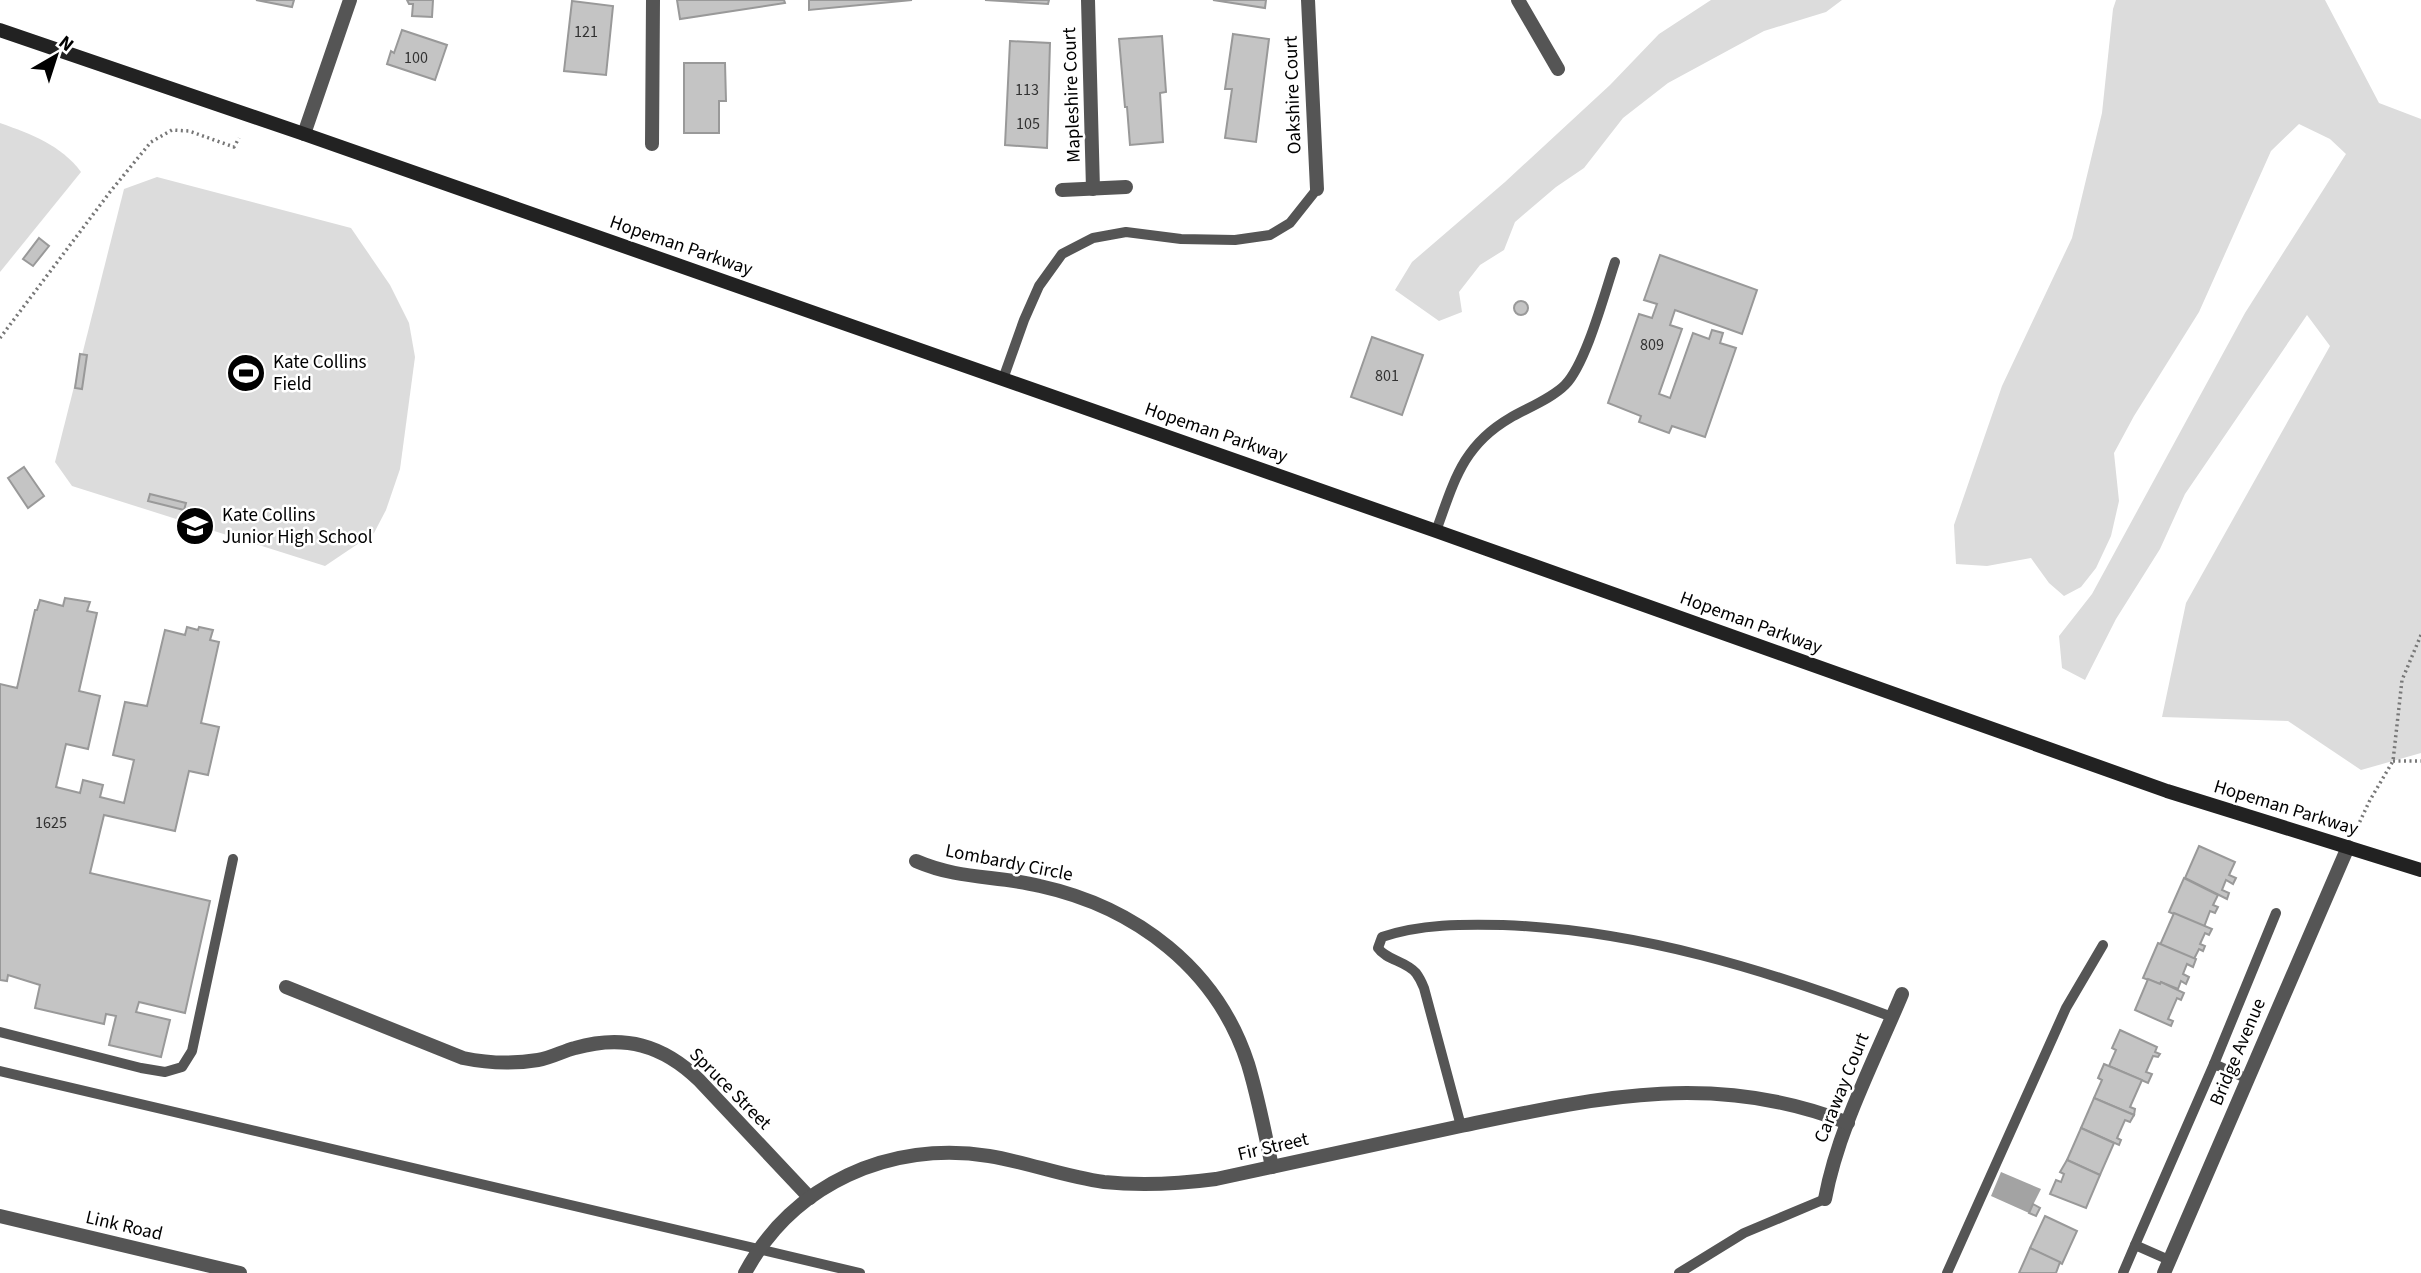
<svg xmlns="http://www.w3.org/2000/svg" width="2421" height="1273" viewBox="0 0 2421 1273" font-family="'Source Sans 3',sans-serif">
  <style>
    .green { fill: #dcdcdc }
    .water { fill: #a3a3a3 }
    .building { fill: #c4c4c4; stroke: #999; stroke-width: 2 }
    .lines { fill: none; stroke-linecap: round; stroke-linejoin: round }
    .path { stroke: #777; stroke-width: 3.5; stroke-dasharray: 2 3.5; stroke-linecap: butt }
    .service { stroke: #555; stroke-width: 10 }
    .minor { stroke: #555; stroke-width: 14 }
    .tertiary { stroke: #555; stroke-width: 14 }
    .secondary { stroke: #222; stroke-width: 14 }
    .labels { text-anchor: middle; dominant-baseline: central; stroke-width: 5; stroke-linejoin: round; paint-order: stroke }
    .number-label { font-size: 16px; fill: #313131 }
    .street-label { font-size: 19px; fill: #000; stroke: #fff }
    .poi-label { font-size: 19px; fill: #000; stroke: #fff; text-anchor: start }
  </style>
  <rect width="100%" height="100%" fill="#fff"/>
  <!-- green -->
  <g class="green">
    <polygon points="1711,0 1842,0 1826,12 1764,31 1668,83 1623,118 1584,168 1556,187 1515,222 1504,250 1480,265 1459,292 1462,312 1439,321 1395,290 1412,262 1505,182 1610,85 1659,34"/>
    <polygon points="2116,0 2325,0 2379,103 2421,119 2421,753 2361,770 2288,721 2162,717 2186,603 2330,346 2307,315 2185,494 2160,549 2116,619 2085,680 2062,668 2059,636 2092,594 2245,313 2346,154 2330,139 2299,124 2271,151 2199,312 2134,416 2114,453 2119,501 2111,536 2096,568 2081,587 2064,596 2049,583 2031,558 1987,566 1956,564 1954,525 2002,386 2072,238 2102,113 2113,9"/>
    <path d="M0,123C31,134 61,145 81,172L0,272Z"/>
    <polygon points="157,177 351,228 390,285 409,323 415,357 400,469 386,510 374,533 325,566 72,486 55,462 124,189"/>
  </g>
  <!-- water -->
  <polygon class="water" points="2001,1172 2041,1189 2029,1213 1991,1196"/>
  <!-- building -->
  <g class="building">
    <polygon points="256,0 294,0 292,7"/>
    <polygon points="407,0 433,0 432,17 412,16 413,4 409,4"/>
    <polygon points="677,0 784,0 785,3 680,19"/>
    <polygon points="809,0 912,0 809,10"/>
    <polygon points="985,0 1049,0 1048,4"/>
    <polygon points="1213,0 1266,0 1265,8"/>
    <polygon points="572,1 613,6 606,75 564,71"/>
    <polygon points="402,30 447,45 435,80 387,64 391,51 394,53"/>
    <polygon points="1233,34 1269,39 1256,142 1225,138 1232,89 1225,89"/>
    <polygon points="1162,36 1166,92 1160,93 1163,142 1130,145 1127,107 1125,107 1119,39"/>
    <polygon points="1010,41 1050,43 1047,148 1005,145"/>
    <polygon points="684,63 725,63 726,101 719,101 719,133 684,133"/>
    <polygon points="39,238 49,246 33,266 23,259"/>
    <polygon points="1660,255 1757,290 1742,334 1675,310 1670,325 1682,329 1659,394 1670,398 1693,333 1709,339 1712,330 1723,333 1720,343 1736,348 1705,437 1672,426 1669,433 1639,422 1641,416 1608,403 1639,314 1652,318 1657,304 1644,300"/>
    <circle cx="1521" cy="308" r="7"/>
    <polygon points="1372,337 1423,355 1402,415 1351,397"/>
    <polygon points="80,354 87,355 82,389 75,388"/>
    <polygon points="24,467 44,496 28,508 8,478"/>
    <polygon points="150,494 186,503 184,510 148,501"/>
    <polygon points="65,598 90,602 87,611 97,613 79,691 100,696 88,749 66,744 56,787 80,793 83,780 103,785 100,797 124,803 134,760 113,755 125,702 147,706 165,630 185,635 187,627 198,630 199,627 213,630 210,640 219,642 201,723 219,727 208,775 189,771 175,831 104,815 90,873 210,901 185,1013 139,1002 136,1012 170,1020 161,1057 109,1045 116,1016 106,1014 104,1024 35,1008 40,985 8,975 7,981 0,980 0,684 17,688 35,610 37,610 40,600 63,606"/>
    <polygon points="2199,846 2235,862 2229,875 2236,878 2233,884 2226,880 2222,890 2229,893 2227,899 2185,878"/>
    <polygon points="2184,878 2218,895 2213,905 2218,907 2215,913 2210,911 2204,927 2169,912"/>
    <polygon points="2174,913 2212,929 2209,935 2205,933 2200,944 2205,946 2203,951 2199,949 2194,959 2160,945"/>
    <polygon points="2158,943 2196,959 2193,967 2187,964 2183,974 2189,977 2186,984 2181,981 2178,989 2161,982 2160,984 2143,978"/>
    <polygon points="2148,979 2160,984 2161,982 2184,993 2181,1000 2177,998 2168,1019 2173,1021 2171,1026 2135,1010"/>
    <polygon points="2120,1030 2157,1047 2155,1052 2160,1054 2158,1057 2153,1056 2146,1072 2152,1074 2148,1083 2109,1066 2116,1050 2112,1048"/>
    <polygon points="2104,1064 2142,1080 2130,1107 2135,1109 2134,1115 2094,1098 2102,1080 2098,1078"/>
    <polygon points="2094,1098 2134,1115 2130,1122 2125,1120 2117,1138 2121,1140 2119,1145 2081,1128"/>
    <polygon points="2081,1128 2114,1143 2100,1175 2067,1160"/>
    <polygon points="2067,1160 2100,1175 2086,1208 2050,1194 2056,1180 2061,1182 2064,1174 2060,1172"/>
    <polygon points="2033,1204 2040,1208 2036,1216 2029,1213"/>
    <polygon points="2045,1216 2077,1231 2062,1264 2030,1248"/>
    <polygon points="2030,1248 2060,1262 2056,1273 2019,1273"/>
  </g>
  <g class="lines">
    <!-- path -->
    <g class="path">
      <polyline points="0,338 110,192 151,142 172,130 189,131 234,147 239,138"/>
      <polyline points="2393,761 2421,761"/>
      <polyline points="2355,832 2370,800 2393,761 2402,680 2421,635"/>
    </g>
    <!-- service -->
    <g class="service">
      <polyline points="1003,379 1024,320 1039,286 1062,254 1093,238 1126,232 1181,239 1235,240 1270,235 1290,223 1317,189"/>
      <path d="M1436,531C1454,482 1462,446 1510,418C1527,408 1551,399 1565,385C1586,364 1605,292 1615,262"/>
      <polyline points="0,1032 141,1068 165,1072 182,1067 192,1051 233,859"/>
      <polyline points="2214,1064 2276,913"/>
      <polyline points="0,1071 860,1273"/>
      <path d="M1461,1126L1424,988C1422,983 1419,977 1416,973C1406,961 1386,960 1378,948L1382,937C1420,924 1464,924 1503,925C1638,930 1767,970 1892,1017"/>
      <polyline points="2135,1245 2214,1064 2248,1079"/>
      <polyline points="1679,1273 1744,1233 1825,1199"/>
      <polyline points="1947,1273 2066,1008 2103,945"/>
      <polyline points="2123,1273 2135,1245 2169,1260"/>
    </g>
    <!-- minor -->
    <g class="minor">
      <polyline points="1088,0 1093,189"/>
      <polyline points="1308,0 1317,189"/>
      <polyline points="1518,0 1558,69"/>
      <polyline points="304,134 350,0"/>
      <polyline points="652,144 653,0"/>
      <polyline points="1062,190 1126,187"/>
      <path d="M916,861C960,880 996,875 1040,886C1135,907 1217,968 1248,1064C1258,1097 1265,1132 1272,1167"/>
      <path d="M286,987L463,1058C487,1063 514,1064 538,1060C551,1058 563,1051 575,1048C624,1034 663,1045 699,1080L810,1198"/>
      <path d="M1825,1199C1838,1129 1875,1059 1902,994"/>
      <polyline points="0,1216 240,1273"/>
      <path d="M745,1273C792,1184 891,1140 989,1156C1027,1162 1065,1177 1104,1182C1142,1186 1178,1184 1216,1179C1297,1161 1379,1144 1461,1126C1595,1098 1715,1070 1848,1123"/>
    </g>
    <!-- tertiary -->
    <polyline class="tertiary" points="2164,1273 2348,847"/>
    <!-- secondary -->
    <polyline class="secondary" points="0,30 304,134 1436,531 2167,791 2421,870"/>
  </g>
  <!-- icons -->
  <defs>
    <symbol id="stadium-disc" viewBox="-11 -11 22 22"><circle r="9.5" fill="#000" stroke="#fff"/><path d="M0-5a6.5 5 0 1 0 0 10a6.5 5 0 1 0 0-10ZM-3.5-1.8h7v3.6h-7Z" fill="#fff"/></symbol>
    <symbol id="school-disc" viewBox="-11 -11 22 22"><circle r="9.5" fill="#000" stroke="#fff"/><path d="M0-5L7-2L0 1L-7-2ZM-4 1L0 2.5L4 1V4Q0 6-4 4Z" fill="#fff"/></symbol>
  </defs>
  <g fill-rule="evenodd">
    <use href="#stadium-disc" x="224" y="351" width="44" height="44"/>
    <use href="#school-disc" x="173" y="504" width="44" height="44"/>
  </g>
  <g class="labels">
    <!-- number labels -->
    <g class="number-label">
      <text x="586" y="32">121</text>
      <text x="416" y="58">100</text>
      <text x="1027" y="90">113</text>
      <text x="1028" y="124">105</text>
      <text x="1652" y="345">809</text>
      <text x="1387" y="376">801</text>
      <text x="51" y="823">1625</text>
    </g>
    <!-- street labels -->
    <g class="street-label">
      <text transform="translate(1072 95) rotate(-92)">Mapleshire Court</text>
      <text transform="translate(1293 95) rotate(-92)">Oakshire Court</text>
      <text transform="translate(681 246) rotate(19)">Hopeman Parkway</text>
      <text transform="translate(1216 433) rotate(19)">Hopeman Parkway</text>
      <text transform="translate(1751 623) rotate(20)">Hopeman Parkway</text>
      <text transform="translate(2286 808) rotate(17)">Hopeman Parkway</text>
      <text transform="translate(1009 863) rotate(11)">Lombardy Circle</text>
      <text transform="translate(2238 1052) rotate(-67)">Bridge Avenue</text>
      <text transform="translate(1842 1088) rotate(-68)">Caraway Court</text>
      <text transform="translate(730 1089) rotate(45)">Spruce Street</text>
      <text transform="translate(1273 1147) rotate(-13)">Fir Street</text>
      <text transform="translate(124 1226) rotate(13)">Link Road</text>
    </g>
    <!-- poi labels -->
    <g class="poi-label">
      <text x="273" y="362">Kate Collins<tspan x="273" dy="22">Field</tspan></text>
      <text x="222" y="515">Kate Collins<tspan x="222" dy="22">Junior High School</tspan></text>
    </g>
  </g>
  <!-- north arrow -->
  <g transform="translate(56 56) rotate(39)" stroke="#ffffff" stroke-width="5" paint-order="stroke">
  <path d="M0-5L12 26L0 18L-12 26Z" fill="#000000"/>
  <text y="-10" font-size="19" font-weight="bold" text-anchor="middle" fill="#000000">N</text>
  </g>
</svg>
